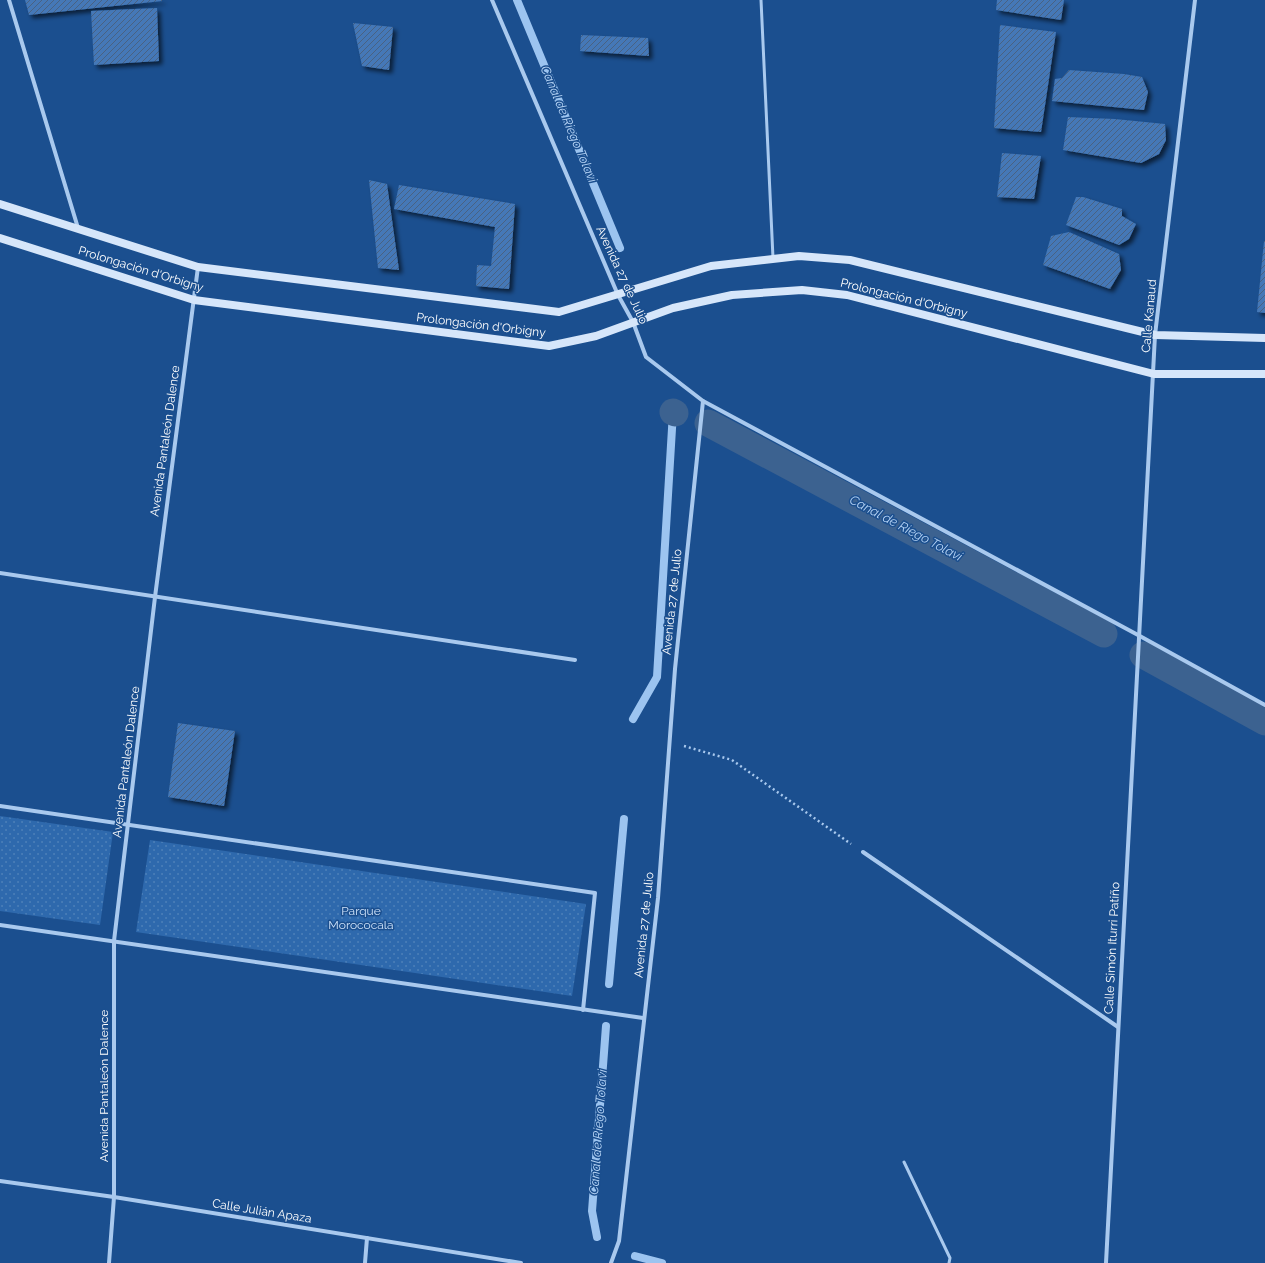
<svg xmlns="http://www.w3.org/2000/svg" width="1265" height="1263" viewBox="0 0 1265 1263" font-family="Raleway,sans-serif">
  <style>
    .park { fill: url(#park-dots) }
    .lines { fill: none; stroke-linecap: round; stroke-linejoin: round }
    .stream { stroke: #9cc4f0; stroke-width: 8 }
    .canal { stroke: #3c6290; stroke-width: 27 }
    .building { fill: url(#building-hatch); filter: url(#shadow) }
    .path { stroke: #a9c9ee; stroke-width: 2.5; stroke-dasharray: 2 3; stroke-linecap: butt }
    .lane { stroke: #a9c9ee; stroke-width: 3 }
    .street { stroke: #a9c9ee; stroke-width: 4 }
    .secondary { stroke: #d6e6fa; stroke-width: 8 }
    .labels { text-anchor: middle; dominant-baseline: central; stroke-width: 3; stroke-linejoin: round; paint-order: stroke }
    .street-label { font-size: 12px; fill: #fff; stroke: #1b4f8f }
    .park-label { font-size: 12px; fill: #cfe3fa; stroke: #1b4f8f }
    .water-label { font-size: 13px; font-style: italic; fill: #b5d3f5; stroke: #1b4f8f }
  </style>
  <defs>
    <pattern id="park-dots" width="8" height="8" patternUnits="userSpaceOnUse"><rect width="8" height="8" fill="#2e69ad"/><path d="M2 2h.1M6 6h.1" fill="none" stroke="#4d80b9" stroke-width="1.8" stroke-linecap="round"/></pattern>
    <pattern id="building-hatch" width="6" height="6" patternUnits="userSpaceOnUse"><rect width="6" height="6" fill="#4478b7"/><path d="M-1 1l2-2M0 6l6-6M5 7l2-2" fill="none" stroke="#486282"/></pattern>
    <filter id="shadow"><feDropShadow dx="3.5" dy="3.5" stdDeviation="2" flood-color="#0009"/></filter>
  </defs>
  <rect width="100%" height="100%" fill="#1b4f8f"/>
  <!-- park -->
  <g class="park">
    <polygon points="0,816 113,832 100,925 0,911"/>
    <polygon points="150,840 586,904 572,996 136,932"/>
  </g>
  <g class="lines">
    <!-- stream -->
    <g class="stream">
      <polyline points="517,0 620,248"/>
      <polyline points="633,719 657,677 673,412"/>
      <polyline points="609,984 624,819"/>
      <polyline points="597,1237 592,1211 606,1026"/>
      <polyline points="635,1256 662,1263"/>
    </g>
    <!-- canal -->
    <g class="canal">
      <polyline points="673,412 675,413"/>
      <polyline points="708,423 1104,634"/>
      <polyline points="1143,655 1265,722"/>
    </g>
  </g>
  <!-- building -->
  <g class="building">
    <polygon points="25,0 162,0 162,1 29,15"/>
    <polygon points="997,0 1064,0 1061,20 996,10"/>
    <polygon points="157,8 159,61 94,65 91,11"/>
    <polygon points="353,23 393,27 389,70 362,66"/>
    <polygon points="1000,25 1056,32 1041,132 994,128"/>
    <polygon points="581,35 648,38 649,56 580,51"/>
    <polygon points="1069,70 1124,74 1142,77 1148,92 1144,110 1052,101 1055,79 1062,78"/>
    <polygon points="1068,117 1115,119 1165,124 1166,140 1159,154 1141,163 1063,150"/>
    <polygon points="1002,153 1041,156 1034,199 997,197"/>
    <polygon points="369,180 387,184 399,270 378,268"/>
    <polygon points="399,185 515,204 509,289 476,286 477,265 491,266 495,227 394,209"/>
    <polygon points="1076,197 1083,197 1122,209 1122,216 1136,224 1129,239 1119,245 1066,225"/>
    <polygon points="1069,232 1119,254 1121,270 1110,289 1043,265 1051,236"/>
    <polygon points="1264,241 1265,241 1265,313 1257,312"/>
    <polygon points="178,723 235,731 224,806 168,797"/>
  </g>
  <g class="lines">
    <!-- path -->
    <polyline class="path" points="684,746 732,760 851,844"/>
    <!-- lane -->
    <g class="lane">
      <polyline points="761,0 773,258"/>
      <polyline points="904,1162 950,1258 949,1263"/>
    </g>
    <!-- street -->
    <g class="street">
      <polyline points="9,0 78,228"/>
      <polyline points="492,0 618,295 633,322 646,357 703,401 675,669 658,898 619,1241 611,1263"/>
      <polyline points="703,401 1138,635 1265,705"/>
      <polyline points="0,573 575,660"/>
      <polyline points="0,806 595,893 583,1010"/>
      <polyline points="863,852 1118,1027"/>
      <polyline points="0,925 643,1018"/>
      <polyline points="0,1181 114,1197 521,1263"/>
      <polyline points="109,1263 114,1197 114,941 155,597 198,267"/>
      <polyline points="365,1263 367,1238"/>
      <polyline points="1106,1263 1155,335 1195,0"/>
    </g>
    <!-- secondary -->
    <g class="secondary">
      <polyline points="0,204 198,267 559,312 711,266 799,256 850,260 1155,335 1265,338"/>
      <polyline points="0,238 194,300 549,346 596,336 673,308 732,295 802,290 847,295 1154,374 1265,374"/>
    </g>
  </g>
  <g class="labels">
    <!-- street labels -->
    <g class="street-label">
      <text transform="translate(141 269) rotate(17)">Prolongación d'Orbigny</text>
      <text transform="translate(622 275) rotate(65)">Avenida 27 de Julio</text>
      <text transform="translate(904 298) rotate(14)">Prolongación d'Orbigny</text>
      <text transform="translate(1149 316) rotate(-85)">Calle Kanaud</text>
      <text transform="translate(481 325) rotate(7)">Prolongación d'Orbigny</text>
      <text transform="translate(165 441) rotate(-82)">Avenida Pantaleón Dalence</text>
      <text transform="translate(672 602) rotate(-84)">Avenida 27 de Julio</text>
      <text transform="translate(126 762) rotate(-83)">Avenida Pantaleón Dalence</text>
      <text transform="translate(644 925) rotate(-84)">Avenida 27 de Julio</text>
      <text transform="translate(1112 948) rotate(-87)">Calle Simón Iturri Patiño</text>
      <text transform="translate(104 1086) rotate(-90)">Avenida Pantaleón Dalence</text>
      <text transform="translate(262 1211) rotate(9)">Calle Julián Apaza</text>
    </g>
    <!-- park labels -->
    <g class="park-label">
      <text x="361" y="911">Parque<tspan x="361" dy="14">Morococala</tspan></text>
    </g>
    <!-- water labels -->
    <g class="water-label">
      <text transform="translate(569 124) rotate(67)">Canal de Riego Tolavi</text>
      <text transform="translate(906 528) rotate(28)">Canal de Riego Tolavi</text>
      <text transform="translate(598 1132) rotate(-86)">Canal de Riego Tolavi</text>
    </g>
  </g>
</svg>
